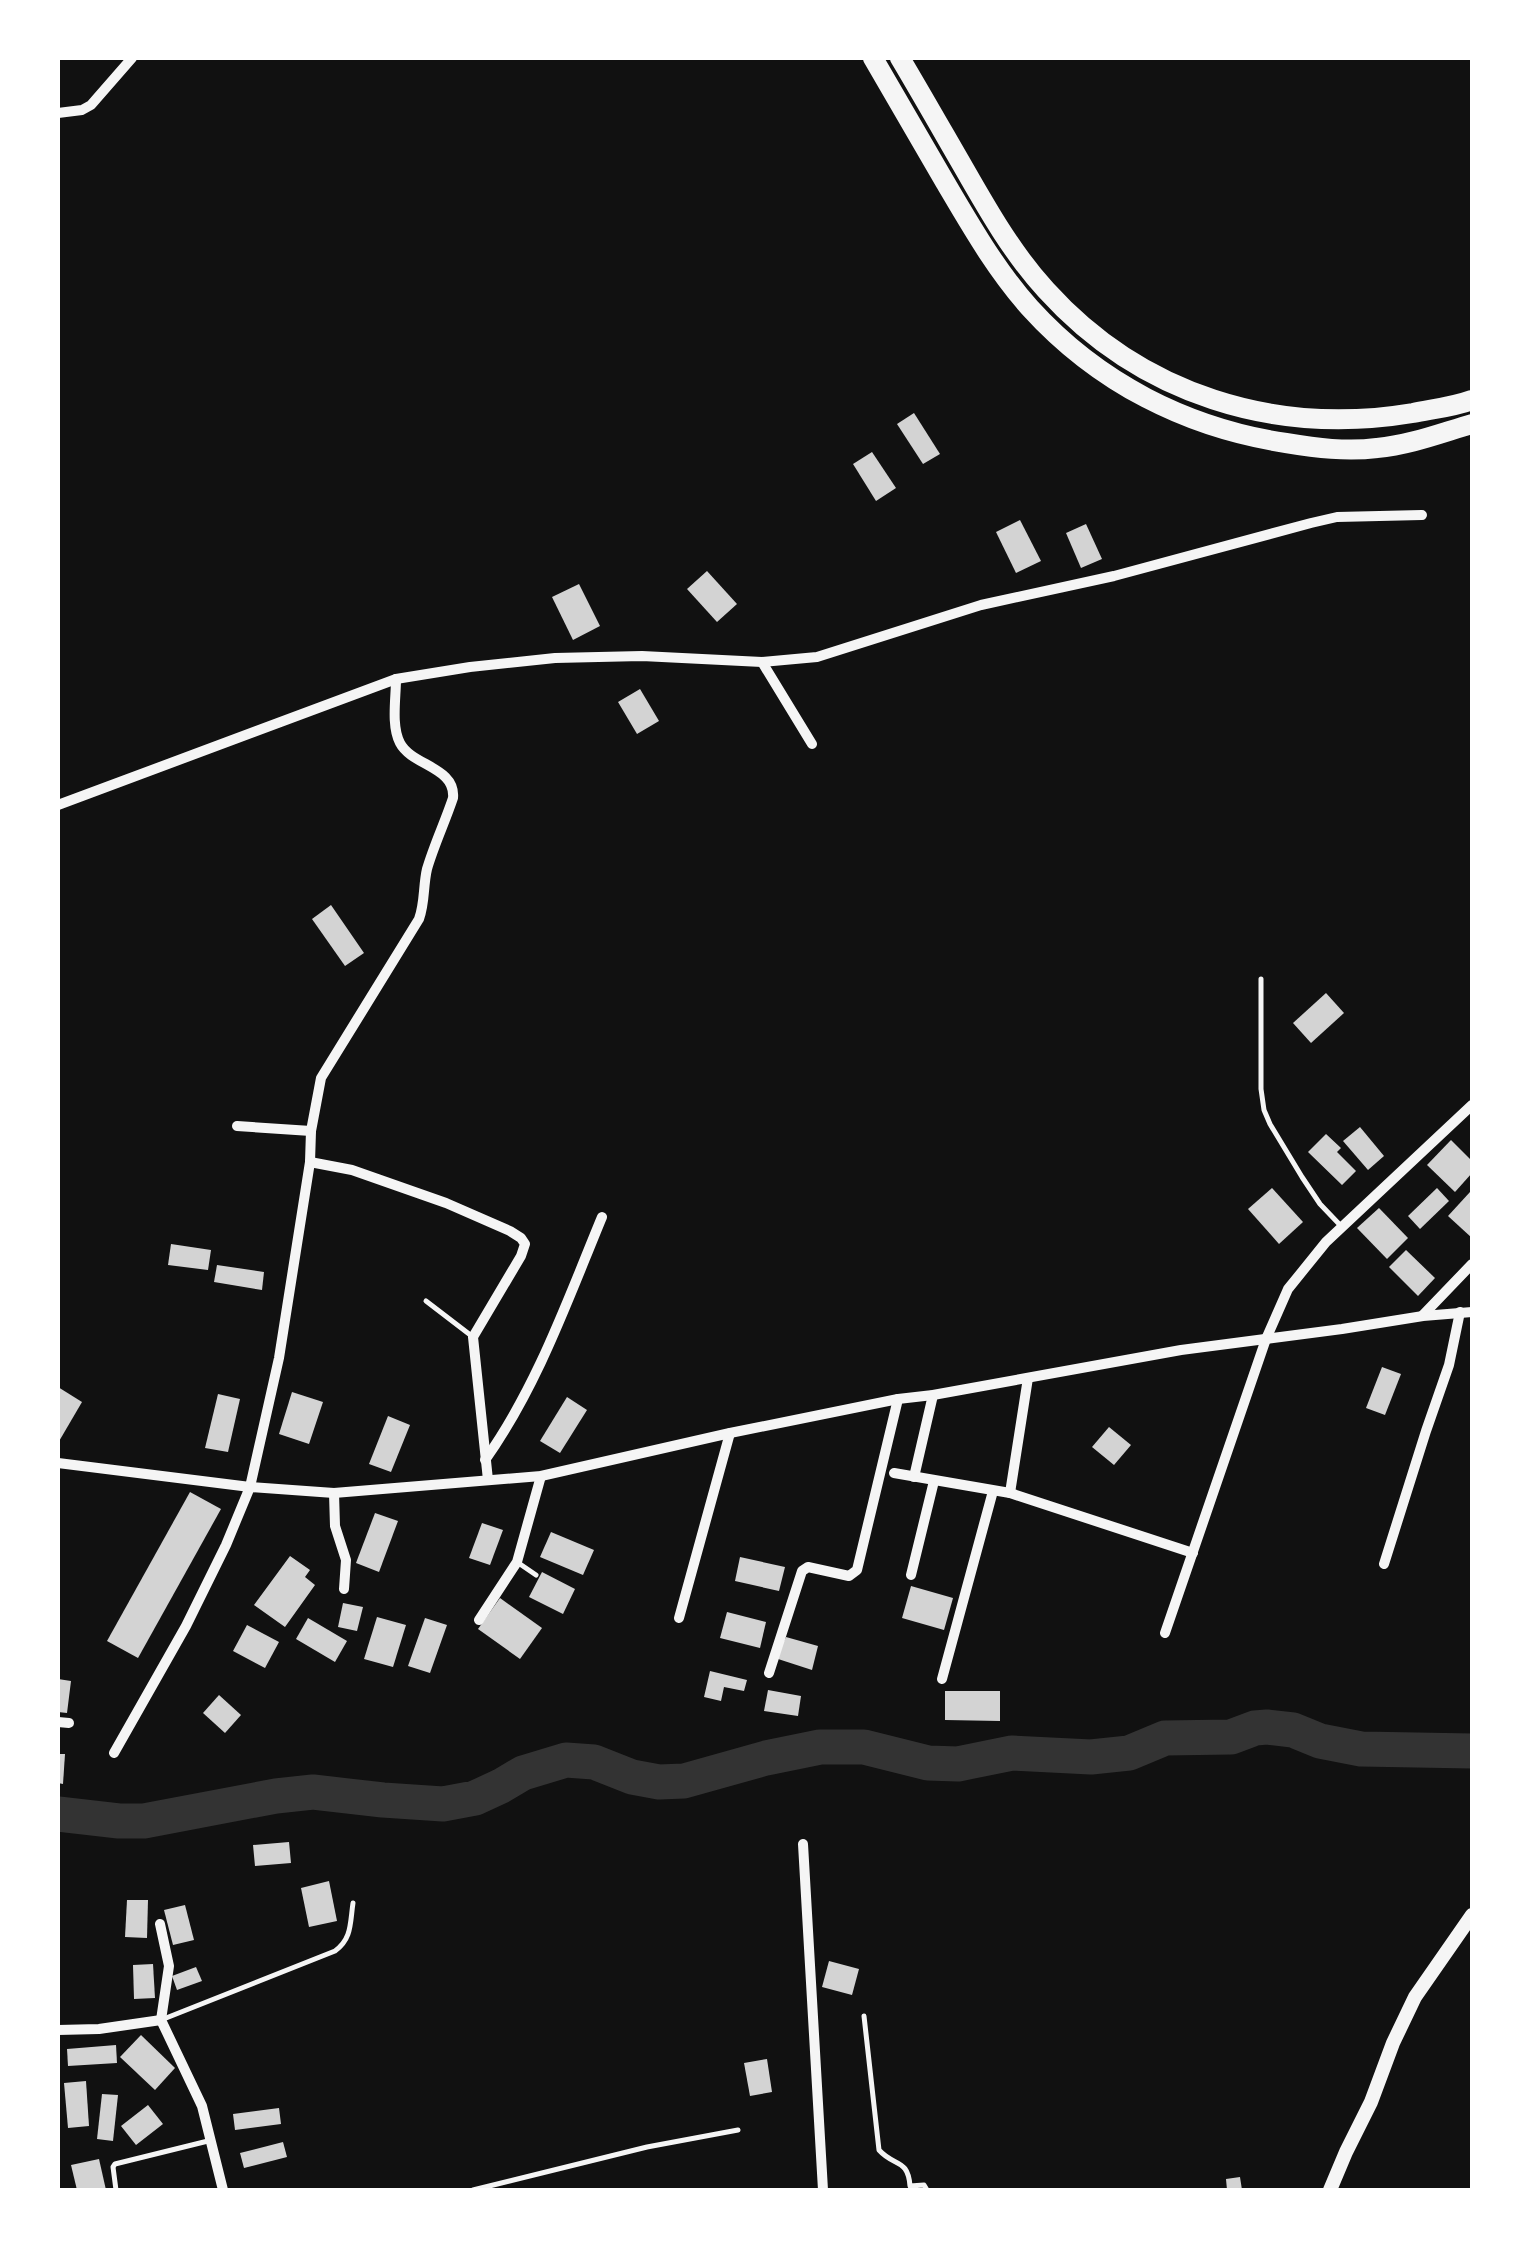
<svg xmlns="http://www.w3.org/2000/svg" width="1530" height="2248" viewBox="0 0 1530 2248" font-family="'Fira Sans',sans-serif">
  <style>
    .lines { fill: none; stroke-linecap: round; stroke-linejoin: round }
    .river { stroke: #333; stroke-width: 35 }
    .building { fill: #d3d3d3 }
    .service { stroke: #f5f5f5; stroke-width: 5 }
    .minor { stroke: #f5f5f5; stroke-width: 10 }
    .tertiary { stroke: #f5f5f5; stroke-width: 14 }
    .motorway { stroke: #f5f5f5; stroke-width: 20 }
  </style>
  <rect width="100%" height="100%" fill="#111"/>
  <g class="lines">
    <!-- river -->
    <polyline class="river" points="58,1814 119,1821 144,1821 276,1796 313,1792 383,1800 443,1804 475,1798 501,1786 523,1773 566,1760 594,1762 632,1777 659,1782 684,1781 766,1758 820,1747 864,1747 928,1763 958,1764 1012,1753 1091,1757 1129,1753 1165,1738 1231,1737 1255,1728 1267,1727 1293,1730 1320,1741 1361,1749 1472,1751"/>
  </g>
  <!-- building -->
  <g class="building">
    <polygon points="914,413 940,454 923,464 897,424"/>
    <polygon points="872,452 896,488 876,501 853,464"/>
    <polygon points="1020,520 1041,561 1016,573 996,532"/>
    <polygon points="1086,524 1102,559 1081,568 1066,533"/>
    <polygon points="707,571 737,604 717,622 687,589"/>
    <polygon points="579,584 600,626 573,640 552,597"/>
    <polygon points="640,689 659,721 637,734 618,702"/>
    <polygon points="331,905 364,953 345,966 312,919"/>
    <polygon points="1326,993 1344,1013 1311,1043 1293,1023"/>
    <polygon points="1360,1127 1384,1156 1368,1170 1343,1141"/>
    <polygon points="1326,1134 1341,1148 1337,1152 1356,1171 1342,1185 1308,1152"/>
    <polygon points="1451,1140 1472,1161 1472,1173 1455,1192 1427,1165"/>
    <polygon points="1272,1188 1303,1222 1279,1244 1248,1209"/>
    <polygon points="1437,1188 1449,1201 1420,1229 1408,1216"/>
    <polygon points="1470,1192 1472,1194 1472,1238 1448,1216"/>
    <polygon points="1379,1208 1408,1238 1387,1259 1357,1228"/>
    <polygon points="171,1244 211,1250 208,1270 168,1265"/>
    <polygon points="1406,1250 1435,1278 1418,1296 1389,1267"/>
    <polygon points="217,1265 264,1272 262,1290 214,1282"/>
    <polygon points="1382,1367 1401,1374 1385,1415 1366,1408"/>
    <polygon points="58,1387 82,1402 58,1443"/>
    <polygon points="292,1392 323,1402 309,1444 279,1434"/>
    <polygon points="218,1394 240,1399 228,1452 205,1448"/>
    <polygon points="567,1397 587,1410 560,1453 540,1441"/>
    <polygon points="388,1416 410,1425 391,1472 369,1464"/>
    <polygon points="1109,1427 1131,1445 1114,1465 1092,1447"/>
    <polygon points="190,1492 221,1509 138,1658 107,1641"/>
    <polygon points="375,1513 398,1521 379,1572 356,1563"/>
    <polygon points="482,1523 503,1530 490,1565 469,1558"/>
    <polygon points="551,1532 594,1550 583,1575 540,1557"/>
    <polygon points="290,1556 310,1570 305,1577 315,1585 285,1627 254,1605"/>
    <polygon points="740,1557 785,1567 779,1591 735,1581"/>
    <polygon points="542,1572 575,1589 563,1614 529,1597"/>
    <polygon points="911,1586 953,1598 944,1630 902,1618"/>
    <polygon points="500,1598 542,1628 520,1659 478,1629"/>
    <polygon points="343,1603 363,1607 357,1631 338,1627"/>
    <polygon points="727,1612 766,1622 760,1648 720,1638"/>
    <polygon points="377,1617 406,1625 393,1667 364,1659"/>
    <polygon points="308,1618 347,1641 335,1662 296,1639"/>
    <polygon points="425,1618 447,1625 430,1673 408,1666"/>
    <polygon points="247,1625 279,1642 265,1668 233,1651"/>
    <polygon points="786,1637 818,1646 812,1670 775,1658"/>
    <polygon points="710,1671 747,1680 744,1691 724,1687 721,1701 704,1697"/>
    <polygon points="58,1679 71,1681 67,1713 58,1712"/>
    <polygon points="768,1690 801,1696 798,1716 764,1711"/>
    <polygon points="945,1691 1000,1691 1000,1721 945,1720"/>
    <polygon points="219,1695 241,1715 225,1733 203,1713"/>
    <polygon points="58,1754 65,1754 63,1784 58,1783"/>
    <polygon points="289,1842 291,1863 255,1866 253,1845"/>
    <polygon points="329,1881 337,1921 309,1927 301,1888"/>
    <polygon points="127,1900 148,1900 147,1938 125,1937"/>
    <polygon points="185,1905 194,1940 173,1945 164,1910"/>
    <polygon points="829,1961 859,1969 852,1995 822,1987"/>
    <polygon points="153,1964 155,1998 134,1999 133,1965"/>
    <polygon points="196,1967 202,1981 177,1990 172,1976"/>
    <polygon points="141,2035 175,2068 155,2090 120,2057"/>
    <polygon points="116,2045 117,2063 68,2066 67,2049"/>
    <polygon points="767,2059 772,2092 750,2096 744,2063"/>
    <polygon points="86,2081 89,2126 68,2128 64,2083"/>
    <polygon points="102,2094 118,2095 113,2141 97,2139"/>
    <polygon points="148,2105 163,2124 136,2145 121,2126"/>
    <polygon points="279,2108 281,2124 235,2130 233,2114"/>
    <polygon points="283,2142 287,2157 244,2168 240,2153"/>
    <polygon points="99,2159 106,2190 77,2190 71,2165"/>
    <polygon points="1240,2177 1242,2190 1227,2190 1226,2179"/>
  </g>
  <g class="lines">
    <!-- service -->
    <g class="service">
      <polyline points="1261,979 1261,1089 1264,1110 1270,1124 1302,1177 1320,1204 1341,1226"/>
      <polyline points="426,1301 473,1337"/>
      <polyline points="517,1562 536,1575"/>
      <path d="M864,2016L879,2150C894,2167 908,2158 910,2186L924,2185L927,2190"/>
      <path d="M161,2020L335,1951C352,1939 350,1923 353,1903"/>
      <polyline points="116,2190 113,2167 115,2164 208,2141"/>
      <polyline points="473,2190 647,2147 738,2130"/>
    </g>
    <!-- minor -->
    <g class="minor">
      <polyline points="58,113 82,110 91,105 132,58"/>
      <polyline points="762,662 812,744"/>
      <polyline points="58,805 396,679 470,667 555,658 642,656 762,662 817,657 981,605 1114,576 1311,523 1337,517 1422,515"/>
      <polyline points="237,1126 311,1131"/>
      <polyline points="310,1162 352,1170 446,1203 510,1231 521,1238 525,1244 521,1256 473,1337 488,1480"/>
      <polyline points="1423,1315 1472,1264"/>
      <path d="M485,1460C537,1387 568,1299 602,1217"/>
      <polyline points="58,1463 250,1487 334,1493 541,1476 730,1433 898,1399 933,1395 1181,1350 1342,1329 1423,1316 1472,1312"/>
      <polyline points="894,1473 1010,1493 1193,1553"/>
      <polyline points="914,1477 933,1395"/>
      <polyline points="334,1493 335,1526 346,1560 344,1589"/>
      <polyline points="1010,1493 1028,1378"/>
      <polyline points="1384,1564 1426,1431 1449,1365 1460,1312"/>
      <polyline points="911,1575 934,1481"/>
      <polyline points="679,1618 730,1433"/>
      <polyline points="479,1620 517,1562 541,1476"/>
      <polyline points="1165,1633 1266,1339 1288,1289 1326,1242 1472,1105"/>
      <polyline points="769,1673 802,1571 808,1567 849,1576 857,1570 898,1399"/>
      <polyline points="942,1679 993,1491"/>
      <polyline points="58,1722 69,1723"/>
      <path d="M114,1753L186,1626L226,1545L250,1487L279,1358L310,1162L311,1131L321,1078L419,919C425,903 423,886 427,869C434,845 445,822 453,798C456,767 412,766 400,743C391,726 396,698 396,679"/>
      <polyline points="803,1844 823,2190"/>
      <polyline points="160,1924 169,1966 161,2020 202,2106 223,2190"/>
      <polyline points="58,2030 99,2029 161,2020"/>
    </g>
    <!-- tertiary -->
    <polyline class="tertiary" points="1330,2190 1346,2152 1371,2102 1393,2043 1415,1997 1472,1915"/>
    <!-- motorway -->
    <g class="motorway">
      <path d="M873,58C897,99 921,141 945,182C971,226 996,270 1030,308C1098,383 1187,428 1286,443C1316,448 1347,452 1377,448C1410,445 1441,433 1472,424"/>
      <path d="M900,58C922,95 943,132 965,170C989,212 1013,254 1046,290C1141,395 1275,436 1413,413C1433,409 1453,407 1472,400"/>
    </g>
  </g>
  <!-- border -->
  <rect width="1530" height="2248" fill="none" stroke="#ffffff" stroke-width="120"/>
</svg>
